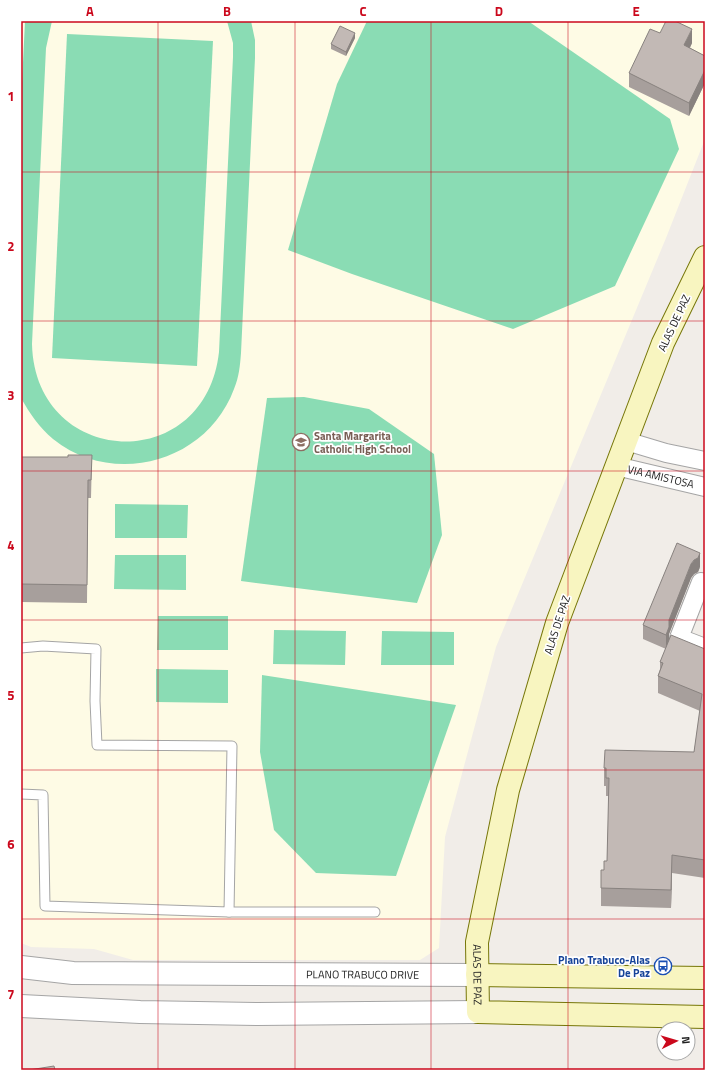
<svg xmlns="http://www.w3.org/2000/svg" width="726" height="1091" viewBox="0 0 726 1091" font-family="'Titillium Web',sans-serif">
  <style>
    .education { fill: #fefbe5 }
    .pitch { fill: #8adcb4 }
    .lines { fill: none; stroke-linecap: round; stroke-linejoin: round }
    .service-casing { stroke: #a5a5a5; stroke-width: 11 }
    .minor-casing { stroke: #a5a5a5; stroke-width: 20 }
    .tertiary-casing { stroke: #a5a5a5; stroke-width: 24 }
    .secondary-casing { stroke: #777709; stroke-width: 24 }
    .service { stroke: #fff; stroke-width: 9 }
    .minor { stroke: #fff; stroke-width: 18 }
    .tertiary { stroke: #fff; stroke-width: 22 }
    .secondary { stroke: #f8f5c0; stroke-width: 22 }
    .wall { fill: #a79f9c }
    .shaded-wall { fill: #88827f }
    .building { fill: #c2b9b5; stroke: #88827f }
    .grid { fill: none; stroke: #cb081c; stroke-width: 1; stroke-opacity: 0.55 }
    .labels { text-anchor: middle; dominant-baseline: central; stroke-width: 3.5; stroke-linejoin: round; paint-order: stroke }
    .street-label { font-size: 11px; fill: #212121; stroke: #fff }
    .education-label { font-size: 11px; font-weight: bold; fill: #785e54; stroke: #fff; text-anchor: start }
    .transit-label { font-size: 11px; font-weight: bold; fill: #164399; stroke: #fff; text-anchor: end }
    .neatline { fill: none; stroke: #cb081c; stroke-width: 1.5 }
    .grid-label { font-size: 13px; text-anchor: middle; font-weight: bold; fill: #cb081c }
  </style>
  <rect width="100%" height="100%" fill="#f1ede8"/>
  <!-- education -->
  <polygon class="education" points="21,21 705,21 705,139 666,238 496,647 445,837 439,948 420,960 133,960 94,949 31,947 21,943"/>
  <!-- pitch -->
  <g class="pitch">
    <path d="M25,21H52L46,48L32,344C35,468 205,477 219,352L233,57V43L227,21H251L255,40V58L241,353C240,366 239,377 234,389C207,462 114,488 53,439C39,427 30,414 21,398V104Z"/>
    <polygon points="367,21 528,21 670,119 679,149 615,286 513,329 352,274 288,250 337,84"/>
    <polygon points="67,34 213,41 197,366 52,358"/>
    <polygon points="304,397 369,409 434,454 442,535 417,603 241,581 267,398"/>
    <polygon points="115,504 188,505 187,538 115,538"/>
    <polygon points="115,555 186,555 186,590 114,589"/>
    <polygon points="158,616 228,616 228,650 157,650"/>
    <polygon points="274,630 346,631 345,665 273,664"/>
    <polygon points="382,631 454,632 454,665 381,665"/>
    <polygon points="156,669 228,670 228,703 156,702"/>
    <polygon points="262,675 456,705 396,876 316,873 274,830 260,752"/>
  </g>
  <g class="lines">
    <defs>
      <g id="service">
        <polyline points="21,648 43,646 96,649 95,701 97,745 232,746 229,912 45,906 43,795 21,794"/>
        <polyline points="229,912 375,912"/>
      </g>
      <g id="minor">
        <polyline points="626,441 666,453 705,461"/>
        <path id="s1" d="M616,466L705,487"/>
        <polyline points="705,583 701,582 679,638 705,648"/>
      </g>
      <g id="tertiary">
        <path id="s2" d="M21,967L73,973L477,975"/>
        <polyline points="21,1006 140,1012 258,1014 478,1012"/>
      </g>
      <g id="secondary">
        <path id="s3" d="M705,257L663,343L557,623L508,790L477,942L478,1012L705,1017"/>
        <polyline points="477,975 705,978"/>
      </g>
    </defs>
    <!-- service casing -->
    <use href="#service" class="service-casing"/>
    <!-- minor casing -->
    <use href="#minor" class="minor-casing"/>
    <!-- tertiary casing -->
    <use href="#tertiary" class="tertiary-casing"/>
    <!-- secondary casing -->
    <use href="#secondary" class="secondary-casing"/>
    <!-- service -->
    <use href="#service" class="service"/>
    <!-- minor -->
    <use href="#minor" class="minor"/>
    <!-- tertiary -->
    <use href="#tertiary" class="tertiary"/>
    <!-- secondary -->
    <use href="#secondary" class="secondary"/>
  </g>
  <!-- wall -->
  <g class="wall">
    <polygon points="660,33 692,43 690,48 705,56 705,83 689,116 629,87 629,73"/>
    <polygon points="355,38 346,56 331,49 331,44"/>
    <polygon points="92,455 91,498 88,498 87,603 21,602 21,457 68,457"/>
    <polygon points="700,567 698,572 694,574 691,578 669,634 669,640 705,649 705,878 672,873 671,908 601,906 601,870 604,870 607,861 609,796 606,796 606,786 604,786 604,768 694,752 700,711 658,693 658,676 660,669 660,662 666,649 643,639 643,625"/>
  </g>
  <!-- shaded-wall -->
  <g class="shaded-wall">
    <polygon points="692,29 692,43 684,59 684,45"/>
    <polygon points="355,33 355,38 346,56 346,52"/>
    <polygon points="705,70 705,83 689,116 689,103"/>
    <polygon points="700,553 700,567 698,572 694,574 691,578 669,634 669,620 691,564"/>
    <polygon points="669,627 669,641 666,649 666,635"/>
    <polygon points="672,855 672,873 671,908 671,890"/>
  </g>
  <!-- building -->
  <g class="building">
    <polygon points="666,21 675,21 692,29 684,45 705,56 705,70 689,103 629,73 650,29 660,33"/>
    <polygon points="340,26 355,33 346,52 331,44"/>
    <polygon points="68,455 92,455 91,480 88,480 87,585 21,584 21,457 68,457"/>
    <polygon points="677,543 700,553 698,558 694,560 691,564 669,620 669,627 666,635 643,625"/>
    <polygon points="671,635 705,649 705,860 672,855 671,890 601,888 601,870 604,870 604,861 607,861 609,778 606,778 606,768 604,768 605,750 694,752 702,694 658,676 663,663 660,662"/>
    <polygon points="54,1066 55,1070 29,1070"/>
  </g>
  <!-- grid -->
  <path class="grid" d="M158,21V1070M295,21V1070M431,21V1070M568,21V1070M21,172H705M21,321H705M21,471H705M21,620H705M21,770H705M21,919H705"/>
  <!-- icons -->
  <defs>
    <symbol id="school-ring" viewBox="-11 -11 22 22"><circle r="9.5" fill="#fff" stroke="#8d6e63" stroke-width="1.5"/><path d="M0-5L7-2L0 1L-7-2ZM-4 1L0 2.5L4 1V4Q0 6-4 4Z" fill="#8d6e63"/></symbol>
    <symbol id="bus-ring" viewBox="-11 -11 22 22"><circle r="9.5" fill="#fff" stroke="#1a4fb4" stroke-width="1.5"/><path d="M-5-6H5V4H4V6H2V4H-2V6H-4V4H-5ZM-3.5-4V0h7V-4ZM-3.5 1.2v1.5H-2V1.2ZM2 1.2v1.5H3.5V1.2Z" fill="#1a4fb4"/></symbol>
  </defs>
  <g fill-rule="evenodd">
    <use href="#school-ring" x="291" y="432" width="20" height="20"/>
    <use href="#bus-ring" x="653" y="956" width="20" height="20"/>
  </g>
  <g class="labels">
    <!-- street labels -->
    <g class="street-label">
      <text transform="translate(674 323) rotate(-65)">ALAS DE PAZ</text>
      <text stroke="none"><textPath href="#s1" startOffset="46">VIA AMISTOSA</textPath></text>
      <text transform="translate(557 625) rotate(-72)">ALAS DE PAZ</text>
      <text stroke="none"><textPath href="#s2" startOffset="342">PLANO TRABUCO DRIVE</textPath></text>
      <text stroke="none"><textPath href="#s3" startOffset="757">ALAS DE PAZ</textPath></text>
    </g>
    <!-- education labels -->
    <g class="education-label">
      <text x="314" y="436">Santa Margarita<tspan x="314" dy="13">Catholic High School</tspan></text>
    </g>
    <!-- transit labels -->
    <g class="transit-label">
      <text x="650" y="960">Plano Trabuco-Alas<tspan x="650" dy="13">De Paz</tspan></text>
    </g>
  </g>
  <!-- border -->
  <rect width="726" height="1091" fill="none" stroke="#ffffff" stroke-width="44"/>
  <!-- north arrow -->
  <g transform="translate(676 1041) rotate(85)"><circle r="19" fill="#ffffff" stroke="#a6a6a6"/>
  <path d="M0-3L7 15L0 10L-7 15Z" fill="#cb081c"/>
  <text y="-6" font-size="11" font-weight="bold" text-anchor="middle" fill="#212121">N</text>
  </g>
  <rect x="22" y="22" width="682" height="1047" class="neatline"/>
  <g class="grid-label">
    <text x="90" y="16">A</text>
    <text x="227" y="16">B</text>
    <text x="363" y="16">C</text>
    <text x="499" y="16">D</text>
    <text x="636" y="16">E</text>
    <text x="11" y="101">1</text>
    <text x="11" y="251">2</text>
    <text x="11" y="400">3</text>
    <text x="11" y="550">4</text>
    <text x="11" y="700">5</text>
    <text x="11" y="849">6</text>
    <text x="11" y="999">7</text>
  </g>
</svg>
